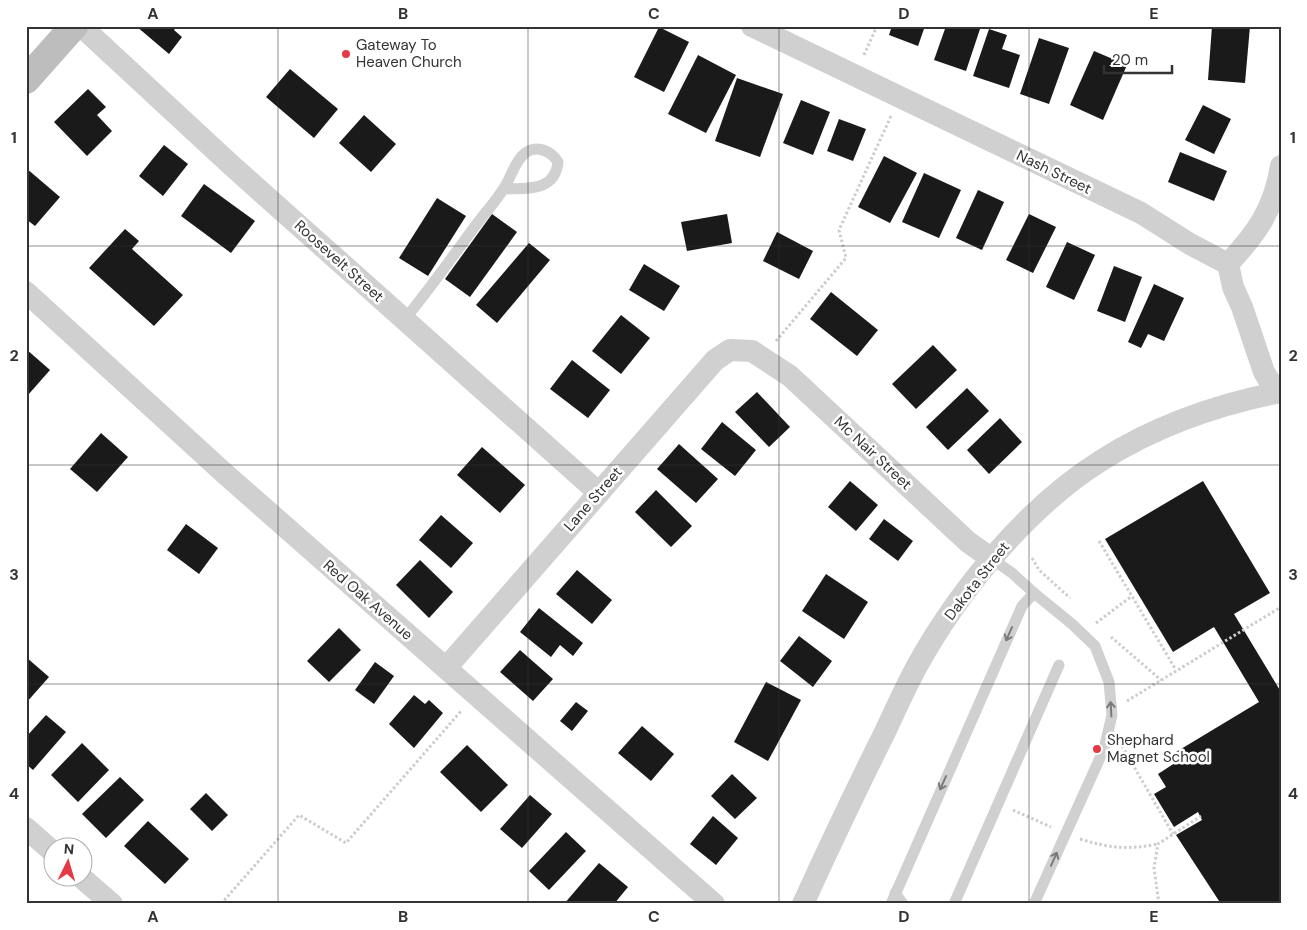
<svg xmlns="http://www.w3.org/2000/svg" width="1307" height="930" viewBox="0 0 1307 930" font-family="'DM Sans',sans-serif">
  <style>
    .building { fill: #1a1a1a }
    .lines { fill: none; stroke-linecap: round; stroke-linejoin: round }
    .path { stroke: #cdcdcd; stroke-width: 3; stroke-dasharray: 2.5 2.5; stroke-linecap: butt }
    .lane { stroke: #d0d0d0; stroke-width: 11 }
    .street { stroke: #d0d0d0; stroke-width: 22 }
    .secondary { stroke: #bdbdbd; stroke-width: 28 }
    .oneway { stroke: #7a7a7a }
    .grid { fill: none; stroke: #333; stroke-width: 1; stroke-opacity: 0.55 }
    .poi-dot { fill: #e63946; stroke: #fff; stroke-width: 2 }
    .labels { text-anchor: middle; dominant-baseline: central; stroke-width: 5; stroke-linejoin: round; paint-order: stroke }
    .poi-label { font-size: 15px; fill: #333; stroke: #fff; text-anchor: start }
    .street-label { font-size: 15px; fill: #333; stroke: #fff }
    .neatline { fill: none; stroke: #333; stroke-width: 2 }
    .grid-label { font-size: 16px; text-anchor: middle; font-weight: bold; fill: #333 }
  </style>
  <rect width="100%" height="100%" fill="#fff"/>
  <!-- building -->
  <g class="building">
    <polygon points="136,26 177,26 174,30 182,37 169,54"/>
    <polygon points="892,26 925,26 918,46 889,35"/>
    <polygon points="946,26 981,26 966,71 934,60"/>
    <polygon points="1212,26 1250,26 1245,83 1208,80"/>
    <polygon points="659,27 689,42 664,92 634,77"/>
    <polygon points="989,29 1007,35 1002,49 1020,55 1009,88 973,76"/>
    <polygon points="1039,38 1069,48 1049,104 1020,94"/>
    <polygon points="1094,51 1127,65 1103,120 1070,105"/>
    <polygon points="698,55 736,75 706,133 668,114"/>
    <polygon points="290,69 338,109 314,138 266,97"/>
    <polygon points="737,78 783,94 760,157 715,141"/>
    <polygon points="88,89 106,107 97,115 112,131 87,156 54,122"/>
    <polygon points="801,100 830,112 813,155 783,143"/>
    <polygon points="1203,105 1231,119 1214,154 1185,140"/>
    <polygon points="364,115 396,144 371,172 339,143"/>
    <polygon points="839,119 866,129 853,161 827,151"/>
    <polygon points="164,145 188,164 163,196 139,176"/>
    <polygon points="1180,152 1227,171 1214,201 1168,182"/>
    <polygon points="884,156 917,173 890,223 858,207"/>
    <polygon points="26,168 60,197 35,226 26,219"/>
    <polygon points="924,173 961,190 939,238 902,222"/>
    <polygon points="204,184 255,221 231,253 181,216"/>
    <polygon points="978,190 1004,202 982,250 956,238"/>
    <polygon points="437,198 466,216 428,276 399,258"/>
    <polygon points="492,214 517,232 470,297 445,279"/>
    <polygon points="727,214 732,243 687,251 681,222"/>
    <polygon points="1029,214 1056,227 1033,273 1006,260"/>
    <polygon points="125,229 139,241 132,249 183,295 154,326 89,268"/>
    <polygon points="777,232 813,251 799,279 763,261"/>
    <polygon points="1067,242 1095,255 1074,300 1046,287"/>
    <polygon points="529,243 550,260 497,323 476,305"/>
    <polygon points="644,264 680,286 664,311 629,290"/>
    <polygon points="1114,266 1142,277 1125,322 1097,311"/>
    <polygon points="1154,284 1184,298 1164,341 1148,334 1141,348 1128,342"/>
    <polygon points="831,292 878,330 857,356 810,319"/>
    <polygon points="621,315 650,338 621,374 592,351"/>
    <polygon points="933,345 957,370 916,409 892,384"/>
    <polygon points="26,349 50,370 28,395 26,394"/>
    <polygon points="572,360 610,390 588,418 550,389"/>
    <polygon points="967,388 989,411 948,450 926,427"/>
    <polygon points="757,392 790,427 769,447 735,412"/>
    <polygon points="1000,418 1022,442 989,474 967,450"/>
    <polygon points="722,422 756,450 735,476 701,449"/>
    <polygon points="101,433 128,457 97,492 70,469"/>
    <polygon points="679,444 718,479 696,503 657,469"/>
    <polygon points="482,447 525,485 500,513 457,475"/>
    <polygon points="850,481 878,505 856,531 828,507"/>
    <polygon points="1203,481 1270,593 1234,614 1281,692 1281,904 1221,904 1176,835 1202,820 1198,812 1174,827 1154,794 1166,787 1158,774 1181,759 1176,752 1259,702 1214,627 1173,652 1105,539"/>
    <polygon points="656,490 692,526 671,547 635,512"/>
    <polygon points="441,515 473,543 451,568 419,540"/>
    <polygon points="884,519 913,541 898,561 869,539"/>
    <polygon points="186,524 218,548 199,574 167,550"/>
    <polygon points="420,560 453,592 429,618 396,585"/>
    <polygon points="577,570 612,600 592,624 556,594"/>
    <polygon points="826,574 868,602 844,639 802,611"/>
    <polygon points="539,608 583,643 573,656 560,645 551,657 520,632"/>
    <polygon points="339,628 361,650 329,682 307,661"/>
    <polygon points="799,636 832,661 813,687 780,661"/>
    <polygon points="520,650 553,679 533,701 500,672"/>
    <polygon points="26,657 49,677 26,703"/>
    <polygon points="375,662 394,676 374,704 355,690"/>
    <polygon points="766,682 801,700 768,761 734,742"/>
    <polygon points="414,695 425,704 429,700 443,713 414,748 389,724"/>
    <polygon points="576,702 588,711 572,731 560,721"/>
    <polygon points="46,715 66,732 33,770 26,764 26,737"/>
    <polygon points="642,726 674,754 651,781 618,753"/>
    <polygon points="82,743 109,770 78,802 51,775"/>
    <polygon points="467,745 508,785 481,812 440,772"/>
    <polygon points="732,774 757,798 735,819 711,796"/>
    <polygon points="120,777 144,800 106,838 82,814"/>
    <polygon points="206,793 228,815 212,831 190,809"/>
    <polygon points="530,795 552,814 522,848 500,829"/>
    <polygon points="713,816 738,838 716,865 690,844"/>
    <polygon points="148,821 189,859 165,884 124,846"/>
    <polygon points="566,832 586,851 549,890 529,871"/>
    <polygon points="599,863 628,887 614,904 564,904"/>
  </g>
  <g class="lines">
    <!-- path -->
    <g class="path">
      <polyline points="864,55 877,26"/>
      <polyline points="776,341 846,258 839,230 891,116"/>
      <polyline points="1099,541 1176,670"/>
      <polyline points="1032,558 1039,570 1070,598"/>
      <polyline points="1096,623 1132,596"/>
      <polyline points="1111,637 1161,680"/>
      <polyline points="1127,701 1281,607"/>
      <polyline points="1122,746 1173,834"/>
      <polyline points="1013,810 1051,827"/>
      <path d="M1080,839C1108,848 1129,850 1158,844"/>
      <polyline points="221,904 299,815 346,843 462,710"/>
      <polyline points="1159,904 1154,868 1158,844 1201,816"/>
    </g>
    <!-- lane -->
    <g class="lane">
      <path d="M404,320C430,289 452,257 476,225C485,213 496,201 504,188C510,179 515,162 523,155C535,143 551,151 558,162C555,192 527,188 504,189"/>
      <polyline points="992,559 1012,573 1034,593 1072,624 1095,646 1109,682 1112,715 1104,749 1034,904"/>
      <polyline points="895,893 903,904"/>
      <polyline points="891,904 1022,606 1034,593"/>
      <polyline points="954,904 1059,665"/>
    </g>
    <!-- street -->
    <g class="street">
      <polyline points="81,26 230,164 599,493"/>
      <polyline points="752,26 1141,213 1190,244 1228,264 1233,287 1242,307 1264,372 1277,393"/>
      <path d="M1228,264C1257,233 1274,209 1281,166"/>
      <polyline points="26,292 223,472 714,904"/>
      <polyline points="446,668 715,360 730,350 752,351 790,376 968,542 992,559"/>
      <polyline points="26,828 52,851"/>
      <polyline points="82,878 112,904"/>
      <path d="M803,904C829,847 856,790 884,734C895,711 905,688 917,666C959,590 1028,506 1102,460C1156,426 1219,404 1281,392"/>
    </g>
    <!-- secondary -->
    <polyline class="secondary" points="26,80 74,26"/>
  </g>
  <!-- one-way arrows -->
  <defs><path id="oneway-shaft" d="M-6 0H5M1.5-3L5.5 0L1.5 3" fill="none" stroke-width="1.6" stroke-linecap="round" stroke-linejoin="round" transform="scale(1.25)"/></defs>
  <g class="oneway">
    <use href="#oneway-shaft" transform="translate(1009 634) rotate(114)"/>
    <use href="#oneway-shaft" transform="translate(1111 709) rotate(-93)"/>
    <use href="#oneway-shaft" transform="translate(943 783) rotate(114)"/>
    <use href="#oneway-shaft" transform="translate(1054 859) rotate(-66)"/>
  </g>
  <!-- grid -->
  <path class="grid" d="M278,26V904M528,26V904M779,26V904M1029,26V904M26,246H1281M26,465H1281M26,684H1281"/>
  <!-- markers -->
  <g class="poi-dot">
    <circle cx="346" cy="54" r="5"/>
    <circle cx="1097" cy="749" r="5"/>
  </g>
  <g class="labels">
    <!-- poi labels -->
    <g class="poi-label">
      <text x="356" y="45">Gateway To<tspan x="356" dy="17">Heaven Church</tspan></text>
      <text x="1107" y="740">Shephard<tspan x="1107" dy="17">Magnet School</tspan></text>
    </g>
    <!-- street labels -->
    <g class="street-label">
      <text transform="translate(1054 172) rotate(26)">Nash Street</text>
      <text transform="translate(339 261) rotate(42)">Roosevelt Street</text>
      <text transform="translate(873 453) rotate(43)">Mc Nair Street</text>
      <text transform="translate(593 499) rotate(-49)">Lane Street</text>
      <text transform="translate(977 581) rotate(-52)">Dakota Street</text>
      <text transform="translate(368 600) rotate(41)">Red Oak Avenue</text>
    </g>
  </g>
  <!-- border -->
  <rect width="1307" height="930" fill="none" stroke="#ffffff" stroke-width="55"/>
  <!-- north arrow -->
  <g transform="translate(68 862) rotate(5)"><circle r="24" fill="#ffffff" stroke="#adadad"/>
  <path d="M0-4L9 19L0 12L-9 19Z" fill="#e63946"/>
  <text y="-8" font-size="14" font-weight="bold" text-anchor="middle" fill="#333333">N</text>
  </g>
  <!-- scale -->
  <path d="M1104 65v8h68v-8" fill="none" stroke="#333333" stroke-width="2.5"/>
  <text x="1112" y="65" font-size="15" fill="#333333" stroke="#ffffff" stroke-width="4" paint-order="stroke">20 m</text>
  <rect x="28" y="28" width="1252" height="874" class="neatline"/>
  <g class="grid-label">
    <text x="153" y="19">A</text>
    <text x="403" y="19">B</text>
    <text x="654" y="19">C</text>
    <text x="904" y="19">D</text>
    <text x="1154" y="19">E</text>
    <text x="14" y="143">1</text>
    <text x="1293" y="143">1</text>
    <text x="14" y="361">2</text>
    <text x="1293" y="361">2</text>
    <text x="14" y="580">3</text>
    <text x="1293" y="580">3</text>
    <text x="14" y="799">4</text>
    <text x="1293" y="799">4</text>
    <text x="153" y="922">A</text>
    <text x="403" y="922">B</text>
    <text x="654" y="922">C</text>
    <text x="904" y="922">D</text>
    <text x="1154" y="922">E</text>
  </g>
</svg>
